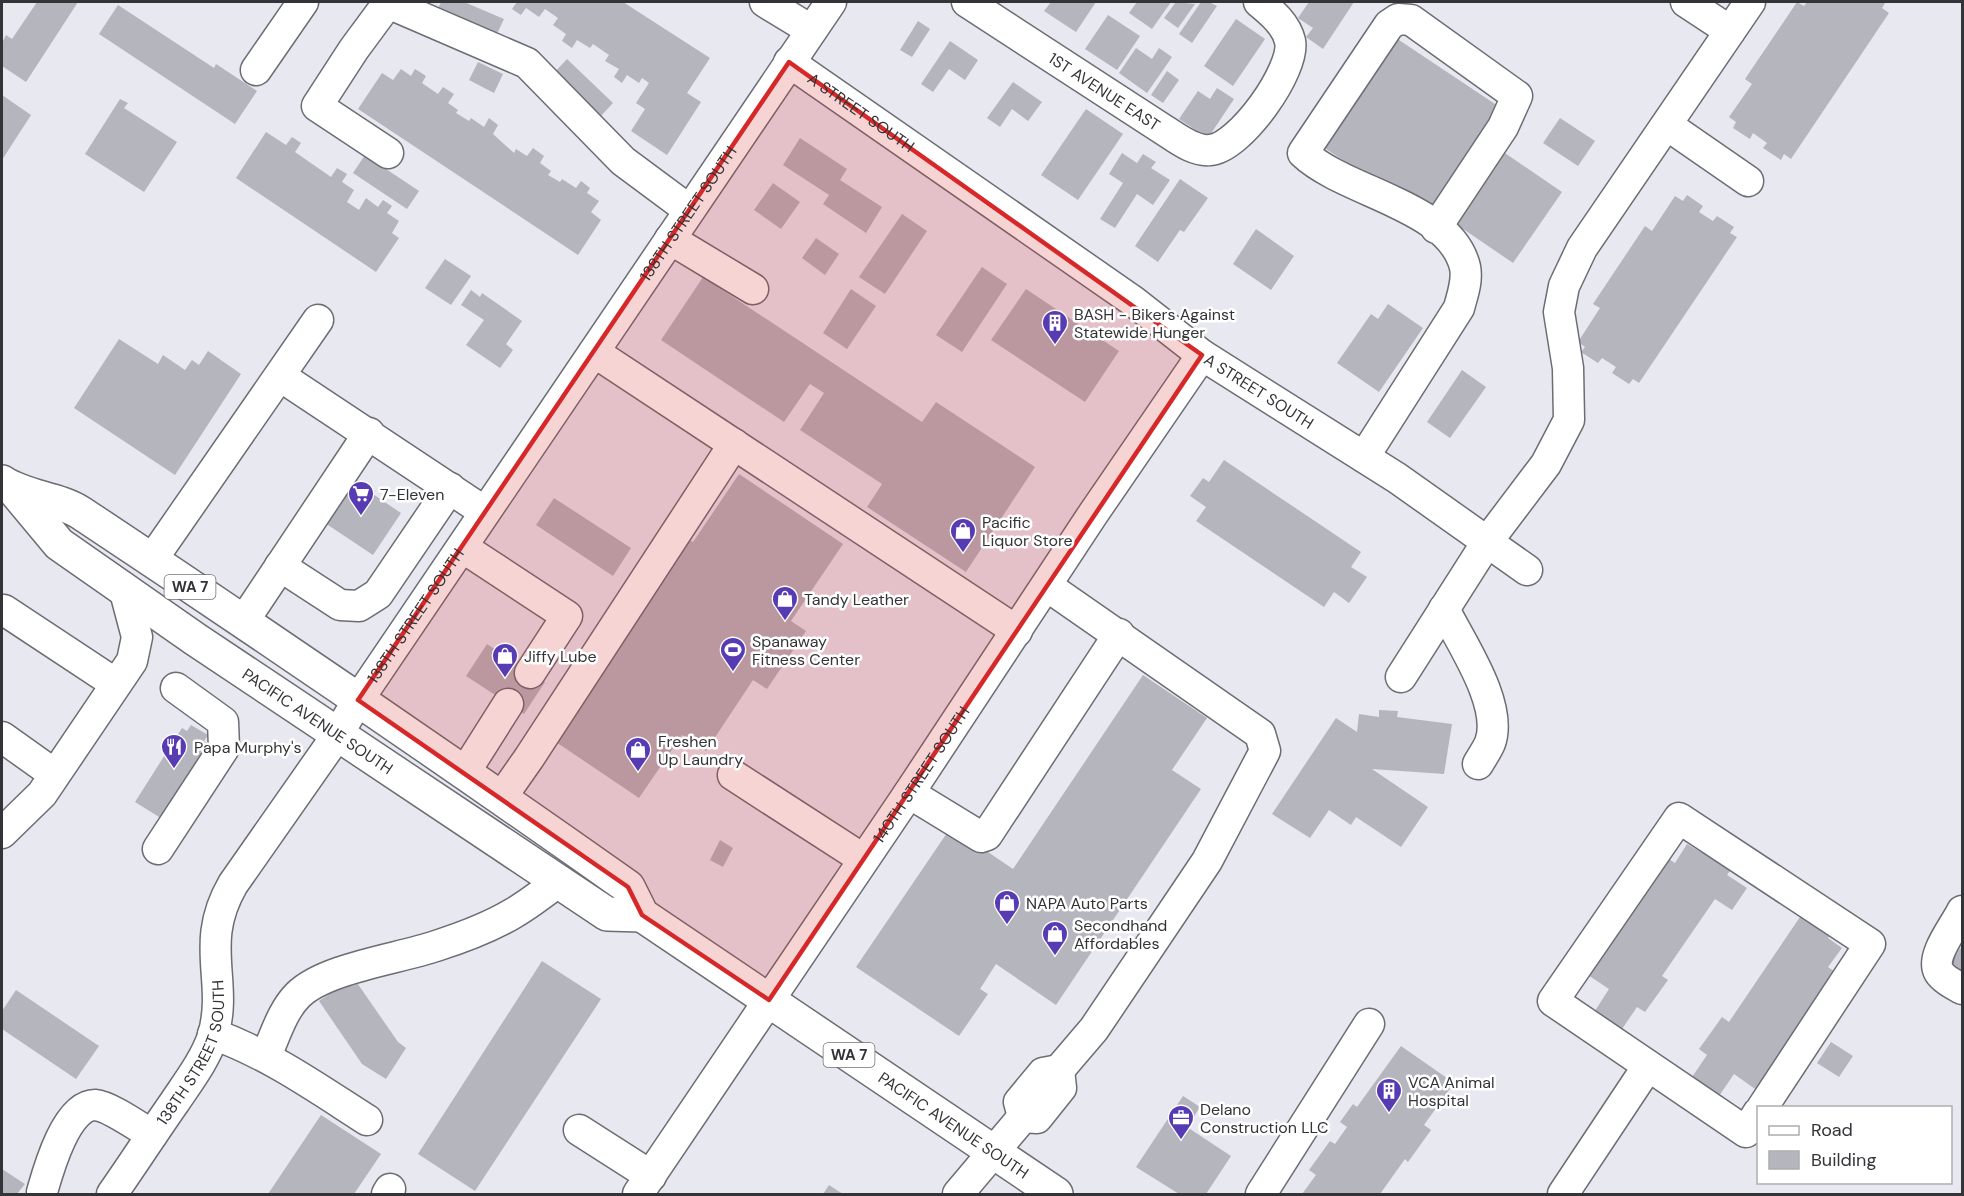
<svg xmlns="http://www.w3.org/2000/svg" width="1964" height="1196" viewBox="0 0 1964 1196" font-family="'DM Sans',sans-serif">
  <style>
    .building { fill: #b5b5be }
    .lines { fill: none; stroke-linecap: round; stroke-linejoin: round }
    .minor-casing { stroke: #6c6c74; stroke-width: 33 }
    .major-casing { stroke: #6c6c74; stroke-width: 36 }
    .minor { stroke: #fff; stroke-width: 30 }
    .major { stroke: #fff; stroke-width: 33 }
    .marked { fill: #d62828; fill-opacity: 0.2; stroke: #d62828; stroke-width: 4.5; stroke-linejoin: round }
    .labels { text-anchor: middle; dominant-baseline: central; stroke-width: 5; stroke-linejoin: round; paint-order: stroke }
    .shield { fill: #fff; stroke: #717073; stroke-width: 1.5 }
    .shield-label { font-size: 15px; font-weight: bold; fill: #343337 }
    .street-label { font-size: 16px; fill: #343337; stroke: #fff }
    .poi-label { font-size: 16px; fill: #343337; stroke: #fff; text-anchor: start }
  </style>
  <rect width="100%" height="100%" fill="#e8e8f1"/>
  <!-- building -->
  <g class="building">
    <polygon points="37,2 78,2 26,82 2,66 2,43 6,35 12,39"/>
    <polygon points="441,2 464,2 504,19 495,38 436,13"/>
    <polygon points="517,2 623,2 710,58 687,93 701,102 667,155 631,131 645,109 636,103 649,83 642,78 639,83 627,75 622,83 614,77 619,69 605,61 609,55 593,44 590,48 577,40 572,48 562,41 566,34 553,25 558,18 545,9 539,17 526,8 521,15 512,9"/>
    <polygon points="1051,2 1096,2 1076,32 1044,11"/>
    <polygon points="1137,2 1171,2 1152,29 1129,13"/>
    <polygon points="1176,2 1195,4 1178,28 1164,18"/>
    <polygon points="1201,2 1209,2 1217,6 1192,43 1179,34"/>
    <polygon points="1309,2 1354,2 1323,49 1306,37 1313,28 1298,18"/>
    <polygon points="1797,2 1804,6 1807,2 1883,2 1885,3 1882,8 1889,13 1791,159 1784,154 1781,160 1763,148 1767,143 1753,133 1750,139 1733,128 1736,122 1729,117 1752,84 1745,79"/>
    <polygon points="118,5 214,68 216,64 257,91 235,124 99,34"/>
    <polygon points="1108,15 1140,36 1117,70 1085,49"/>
    <polygon points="1236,19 1265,39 1233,86 1204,66"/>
    <polygon points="918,21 930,29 912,57 900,50"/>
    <polygon points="1393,36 1498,106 1426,215 1320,145"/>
    <polygon points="950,41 978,60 965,80 949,69 933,92 921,84"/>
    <polygon points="1136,48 1152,59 1159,48 1172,57 1147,93 1119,73"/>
    <polygon points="567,59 613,103 600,117 554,73"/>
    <polygon points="478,62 503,74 494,93 469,80"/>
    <polygon points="401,69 411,76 415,69 426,76 422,83 438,94 443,87 454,94 448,103 458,110 456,113 469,121 471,118 484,127 489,118 498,125 493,134 514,153 516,149 527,156 533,148 544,156 540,163 551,171 548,175 560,182 562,179 576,188 581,181 590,188 587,193 599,201 591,212 601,220 578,255 358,109 382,73 393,80"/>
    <polygon points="1167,71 1179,80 1163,103 1151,95"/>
    <polygon points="1013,82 1042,102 1028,121 1012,109 1000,127 987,118"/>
    <polygon points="1217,88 1234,99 1208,138 1179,119 1198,91 1210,99"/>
    <polygon points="2,95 31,115 2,160"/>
    <polygon points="120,99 128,103 124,108 177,142 144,192 85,154"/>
    <polygon points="1086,109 1123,134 1078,200 1041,175"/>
    <polygon points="1560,118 1595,141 1578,166 1543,143"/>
    <polygon points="266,132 286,145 292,137 301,143 295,152 331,177 337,168 347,174 342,182 354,190 347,202 359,210 366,198 378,207 383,200 392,206 387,213 399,221 392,233 399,238 376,272 236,178"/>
    <polygon points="800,138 847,169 840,180 882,207 866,233 823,204 829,195 783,165"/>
    <polygon points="1499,149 1562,192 1513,263 1450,220"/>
    <polygon points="1122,153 1137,163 1143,154 1156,162 1151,168 1170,180 1153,205 1137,194 1115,228 1100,219 1123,183 1109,174"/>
    <polygon points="365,155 419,191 407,209 353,173"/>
    <polygon points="1180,179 1208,198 1184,232 1180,230 1158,262 1135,246"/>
    <polygon points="773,183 800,202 781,229 754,210"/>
    <polygon points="1687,195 1703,206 1699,212 1713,221 1717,216 1734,227 1730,233 1737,237 1639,383 1633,379 1629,384 1612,373 1616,367 1602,358 1598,363 1581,352 1585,347 1578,342 1600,308 1593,304 1645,226 1652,231 1675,196 1683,201"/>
    <polygon points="902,214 927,231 885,294 859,277"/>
    <polygon points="1256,229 1294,256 1271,290 1233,264"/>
    <polygon points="816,238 839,254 825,275 802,258"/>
    <polygon points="445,259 471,276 451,305 425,288"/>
    <polygon points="982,267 1007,284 962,352 936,335"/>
    <polygon points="703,277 922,422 936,402 1035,467 966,572 867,507 882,484 800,430 824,393 810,384 784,422 661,340"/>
    <polygon points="851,289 876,306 847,349 823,333"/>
    <polygon points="1026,289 1119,351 1085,402 991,340"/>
    <polygon points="471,290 480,297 482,293 522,321 506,344 513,350 500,368 466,345 484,320 461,305"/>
    <polygon points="1388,304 1423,328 1379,392 1337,363 1371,314 1378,319"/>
    <polygon points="119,339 158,364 163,355 185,370 192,360 199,365 208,351 241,374 175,475 74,408"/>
    <polygon points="1462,370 1486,387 1450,438 1427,422"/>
    <polygon points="1224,460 1361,552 1351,567 1367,577 1349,603 1334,592 1324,607 1196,521 1206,507 1190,496 1203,478 1209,482"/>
    <polygon points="739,474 843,544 791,621 806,631 767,689 753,680 706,751 682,735 639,798 547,736 683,536 693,542"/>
    <polygon points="349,478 401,513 373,555 322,521"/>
    <polygon points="554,498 631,548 613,576 536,525"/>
    <polygon points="487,644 545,682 524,714 466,676"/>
    <polygon points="1143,675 1207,718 1172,770 1201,789 1056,1005 996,964 980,989 988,994 959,1036 856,967 951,827 1013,869"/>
    <polygon points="1379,710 1398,711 1397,717 1452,724 1444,774 1372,769 1428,807 1401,847 1356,817 1351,825 1329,810 1310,838 1272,814 1336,718 1357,732 1359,714 1379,717"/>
    <polygon points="191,725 208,735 204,741 211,746 164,820 135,802 182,728 187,731"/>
    <polygon points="720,840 733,848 723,867 710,860"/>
    <polygon points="1687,844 1702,853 1705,848 1733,867 1727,875 1747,888 1732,910 1715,899 1662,976 1668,980 1645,1012 1637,1007 1620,1032 1593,1014 1609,989 1585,973 1664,856 1675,863"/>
    <polygon points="1802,914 1831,934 1828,938 1842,948 1828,967 1838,974 1758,1091 1734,1074 1717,1099 1690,1080 1707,1055 1699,1049 1722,1017 1729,1022"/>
    <polygon points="1960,948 1962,950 1962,974 1950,966"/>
    <polygon points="542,961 601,999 475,1191 418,1154"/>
    <polygon points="353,977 398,1042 406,1048 386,1079 362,1064 319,1001"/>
    <polygon points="16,990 99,1046 76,1079 2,1029 2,1011"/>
    <polygon points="1831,1042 1853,1056 1839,1077 1817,1063"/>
    <polygon points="1401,1046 1454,1083 1424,1125 1431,1130 1408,1162 1405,1159 1380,1194 1302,1194 1316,1175 1309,1170 1330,1141 1335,1144 1347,1127 1340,1122 1353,1104 1357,1107"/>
    <polygon points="1183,1096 1200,1107 1187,1127 1231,1156 1206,1194 1179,1194 1136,1167"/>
    <polygon points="321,1115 381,1154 354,1194 268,1194"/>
    <polygon points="2,1169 25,1184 17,1194 2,1194"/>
    <polygon points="829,1185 843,1194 823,1194"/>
  </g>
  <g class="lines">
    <defs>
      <g id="minor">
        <polyline points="765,2 811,30"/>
        <path id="s1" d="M967,2L1164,130C1177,138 1194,152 1210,150C1240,148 1296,69 1290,41C1286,24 1271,12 1259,2"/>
        <polyline points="1686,2 1730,31"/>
        <path id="s2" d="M789,62L1133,301L1202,355L1397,478L1527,570"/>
        <polyline points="256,70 303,2"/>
        <polyline points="1667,125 1748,181"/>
        <polyline points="388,153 317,106 354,49 388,3 527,63 623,161 689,210"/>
        <polyline points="670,239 753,289"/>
        <polyline points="594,352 1017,631"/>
        <polyline points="280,376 485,512"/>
        <path d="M1364,457L1459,308C1462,296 1468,281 1465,267C1450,205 1345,193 1303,153L1389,25L1398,19L1411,20L1517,96L1503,127L1436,228"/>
        <polyline points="462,547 567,616 530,673"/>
        <polyline points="151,561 318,320"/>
        <polyline points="280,566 340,605 359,606 378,594 450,488"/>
        <polyline points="1047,586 1260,734 1265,751 1207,861 1094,1029 1059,1070"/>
        <path d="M1444,609C1461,643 1504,705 1490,743C1487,750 1482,757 1478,764"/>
        <polyline points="4,610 116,684"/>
        <polyline points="243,622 369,433"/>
        <polyline points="1401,677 1487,542 1546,464 1569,420 1568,368 1559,312 1564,286 1582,248 1750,2"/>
        <polyline points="2,737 54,774"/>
        <polyline points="465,772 508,704"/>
        <polyline points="733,775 863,859"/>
        <polyline points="909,793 981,837 987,835 1119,634"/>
        <polyline points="501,798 529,758 734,444"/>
        <polyline points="2,833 42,794 132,661 137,637 124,588"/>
        <polyline points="158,849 224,748 223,722 176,688"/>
        <path d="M1962,911C1955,926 1930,956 1939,972C1943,979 1955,985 1962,989"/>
        <path d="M213,1034C269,1054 317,1088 367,1120"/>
        <path d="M266,1056C275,1036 282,1011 298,995C325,968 398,959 436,946C461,938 490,927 512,914C528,905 543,893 558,882"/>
        <polygon points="1059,1070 1061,1088 1037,1118 1023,1117 1019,1102 1043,1073"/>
        <polyline points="1758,1113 1746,1132 1553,1001 1679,818 1870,944 1762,1108"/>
        <polyline points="579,1130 651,1176"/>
        <path d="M42,1192C48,1171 66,1105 95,1105C109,1106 139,1127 152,1135"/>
        <path id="s3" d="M112,1194C133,1164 153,1133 174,1103C188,1082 205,1060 213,1036C229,980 198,944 233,884L338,734L358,700L831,2"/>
        <polyline points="387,1194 390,1189"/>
        <path id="s4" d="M638,1194L909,793L1093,514L1202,355"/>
        <polyline points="958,1194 1023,1117"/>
        <polyline points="1261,1194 1369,1024"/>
        <polyline points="1563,1194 1648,1066"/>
      </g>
      <g id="major">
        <path id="s5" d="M2,482C26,498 58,498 81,513C265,635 448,760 628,887L642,915L1056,1194"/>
        <path id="s6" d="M14,490L59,544L195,639L607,914L642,915"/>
      </g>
    </defs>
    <!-- minor casing -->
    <use href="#minor" class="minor-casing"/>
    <!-- major casing -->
    <use href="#major" class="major-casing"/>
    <!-- minor -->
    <use href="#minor" class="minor"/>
    <!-- major -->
    <use href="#major" class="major"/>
  </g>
  <!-- marked area -->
  <path class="marked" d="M789,62L1202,355L769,1000L642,915L628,887L358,700Z"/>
  <!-- icons -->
  <defs>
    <symbol id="building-pin" viewBox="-11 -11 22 30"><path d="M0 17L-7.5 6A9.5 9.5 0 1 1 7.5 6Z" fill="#573bb3" stroke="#fff"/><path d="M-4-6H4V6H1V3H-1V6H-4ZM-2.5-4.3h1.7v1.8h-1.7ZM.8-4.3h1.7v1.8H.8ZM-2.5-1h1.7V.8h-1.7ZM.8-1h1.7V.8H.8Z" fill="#fff"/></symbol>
    <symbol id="supermarket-pin" viewBox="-11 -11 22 30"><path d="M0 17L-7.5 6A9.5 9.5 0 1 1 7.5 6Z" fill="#573bb3" stroke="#fff"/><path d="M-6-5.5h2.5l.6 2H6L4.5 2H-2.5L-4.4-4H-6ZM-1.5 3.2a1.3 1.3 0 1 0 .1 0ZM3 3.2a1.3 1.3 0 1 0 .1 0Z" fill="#fff"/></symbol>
    <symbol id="shop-pin" viewBox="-11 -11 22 30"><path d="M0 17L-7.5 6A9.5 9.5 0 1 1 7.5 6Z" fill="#573bb3" stroke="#fff"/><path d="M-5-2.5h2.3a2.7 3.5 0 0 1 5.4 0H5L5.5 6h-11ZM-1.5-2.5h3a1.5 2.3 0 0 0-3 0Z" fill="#fff"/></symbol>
    <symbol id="stadium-pin" viewBox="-11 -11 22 30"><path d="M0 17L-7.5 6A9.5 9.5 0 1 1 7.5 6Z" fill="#573bb3" stroke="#fff"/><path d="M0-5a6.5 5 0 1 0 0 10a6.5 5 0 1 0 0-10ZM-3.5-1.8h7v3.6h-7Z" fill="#fff"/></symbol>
    <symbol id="restaurant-pin" viewBox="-11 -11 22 30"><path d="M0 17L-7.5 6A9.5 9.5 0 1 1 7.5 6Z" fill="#573bb3" stroke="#fff"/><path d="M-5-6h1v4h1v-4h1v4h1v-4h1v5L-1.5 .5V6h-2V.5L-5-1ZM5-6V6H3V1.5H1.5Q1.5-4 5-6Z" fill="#fff"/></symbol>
    <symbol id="office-pin" viewBox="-11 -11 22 30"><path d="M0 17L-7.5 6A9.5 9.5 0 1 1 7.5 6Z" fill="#573bb3" stroke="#fff"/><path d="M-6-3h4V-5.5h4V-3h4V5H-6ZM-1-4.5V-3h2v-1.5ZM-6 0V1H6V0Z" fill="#fff"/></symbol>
  </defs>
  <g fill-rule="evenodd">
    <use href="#building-pin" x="1040" y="308" width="30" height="40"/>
    <use href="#supermarket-pin" x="346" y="479" width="30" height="40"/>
    <use href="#shop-pin" x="948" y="516" width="30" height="40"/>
    <use href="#shop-pin" x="770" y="584" width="30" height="40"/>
    <use href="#stadium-pin" x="718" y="635" width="30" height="40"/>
    <use href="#shop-pin" x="490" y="641" width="30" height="40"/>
    <use href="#restaurant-pin" x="159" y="732" width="30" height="40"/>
    <use href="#shop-pin" x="623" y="735" width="30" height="40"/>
    <use href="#shop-pin" x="992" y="888" width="30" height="40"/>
    <use href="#shop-pin" x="1040" y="919" width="30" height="40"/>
    <use href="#building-pin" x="1374" y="1076" width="30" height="40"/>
    <use href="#office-pin" x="1166" y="1103" width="30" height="40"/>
  </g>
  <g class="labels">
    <!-- shield labels -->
    <g class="shield">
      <rect x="164.5" y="575" width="51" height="24" rx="4.5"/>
      <rect x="823.5" y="1043" width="51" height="24" rx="4.5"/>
    </g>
    <g class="shield-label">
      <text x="190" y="587">WA 7</text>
      <text x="849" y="1055">WA 7</text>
    </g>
    <!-- street labels -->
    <g class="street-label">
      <text stroke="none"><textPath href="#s1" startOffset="164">1ST AVENUE EAST</textPath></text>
      <text stroke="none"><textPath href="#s2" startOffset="88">A STREET SOUTH</textPath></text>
      <text stroke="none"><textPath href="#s3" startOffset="1154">138TH STREET SOUTH</textPath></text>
      <text stroke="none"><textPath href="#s2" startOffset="574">A STREET SOUTH</textPath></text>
      <text stroke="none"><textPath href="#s3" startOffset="668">138TH STREET SOUTH</textPath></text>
      <text stroke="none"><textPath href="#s6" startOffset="384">PACIFIC AVENUE SOUTH</textPath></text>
      <text stroke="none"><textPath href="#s4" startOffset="506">140TH STREET SOUTH</textPath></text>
      <text stroke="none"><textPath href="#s3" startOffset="165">138TH STREET SOUTH</textPath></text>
      <text stroke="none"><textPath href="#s5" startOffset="1155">PACIFIC AVENUE SOUTH</textPath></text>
    </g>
    <!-- poi labels -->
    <g class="poi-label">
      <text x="1074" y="314">BASH - Bikers Against<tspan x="1074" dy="18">Statewide Hunger</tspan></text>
      <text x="380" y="494">7-Eleven</text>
      <text x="982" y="522">Pacific<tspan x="982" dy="18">Liquor Store</tspan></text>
      <text x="804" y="599">Tandy Leather</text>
      <text x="752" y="641">Spanaway<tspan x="752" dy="18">Fitness Center</tspan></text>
      <text x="524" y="656">Jiffy Lube</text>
      <text x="658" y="741">Freshen<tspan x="658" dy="18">Up Laundry</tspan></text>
      <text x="194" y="747">Papa Murphy's</text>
      <text x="1026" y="903">NAPA Auto Parts</text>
      <text x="1074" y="925">Secondhand<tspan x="1074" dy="18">Affordables</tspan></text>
      <text x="1408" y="1082">VCA Animal<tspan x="1408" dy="18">Hospital</tspan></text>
      <text x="1200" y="1109">Delano<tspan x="1200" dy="18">Construction LLC</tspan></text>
    </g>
  </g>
  <!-- border -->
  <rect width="1964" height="1196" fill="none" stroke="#343337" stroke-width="6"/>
  <!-- legend -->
  <rect x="1757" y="1106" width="195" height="78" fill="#ffffff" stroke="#aeadaf" stroke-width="1.5"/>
  <rect x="1769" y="1126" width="30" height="9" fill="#ffffff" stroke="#aeadaf" stroke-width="1.5"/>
  <text x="1811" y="1136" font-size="18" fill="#343337">Road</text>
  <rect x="1769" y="1151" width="30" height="18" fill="#b5b5be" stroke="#aeadaf" stroke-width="1.5"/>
  <text x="1811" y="1166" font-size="18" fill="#343337">Building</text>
</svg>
